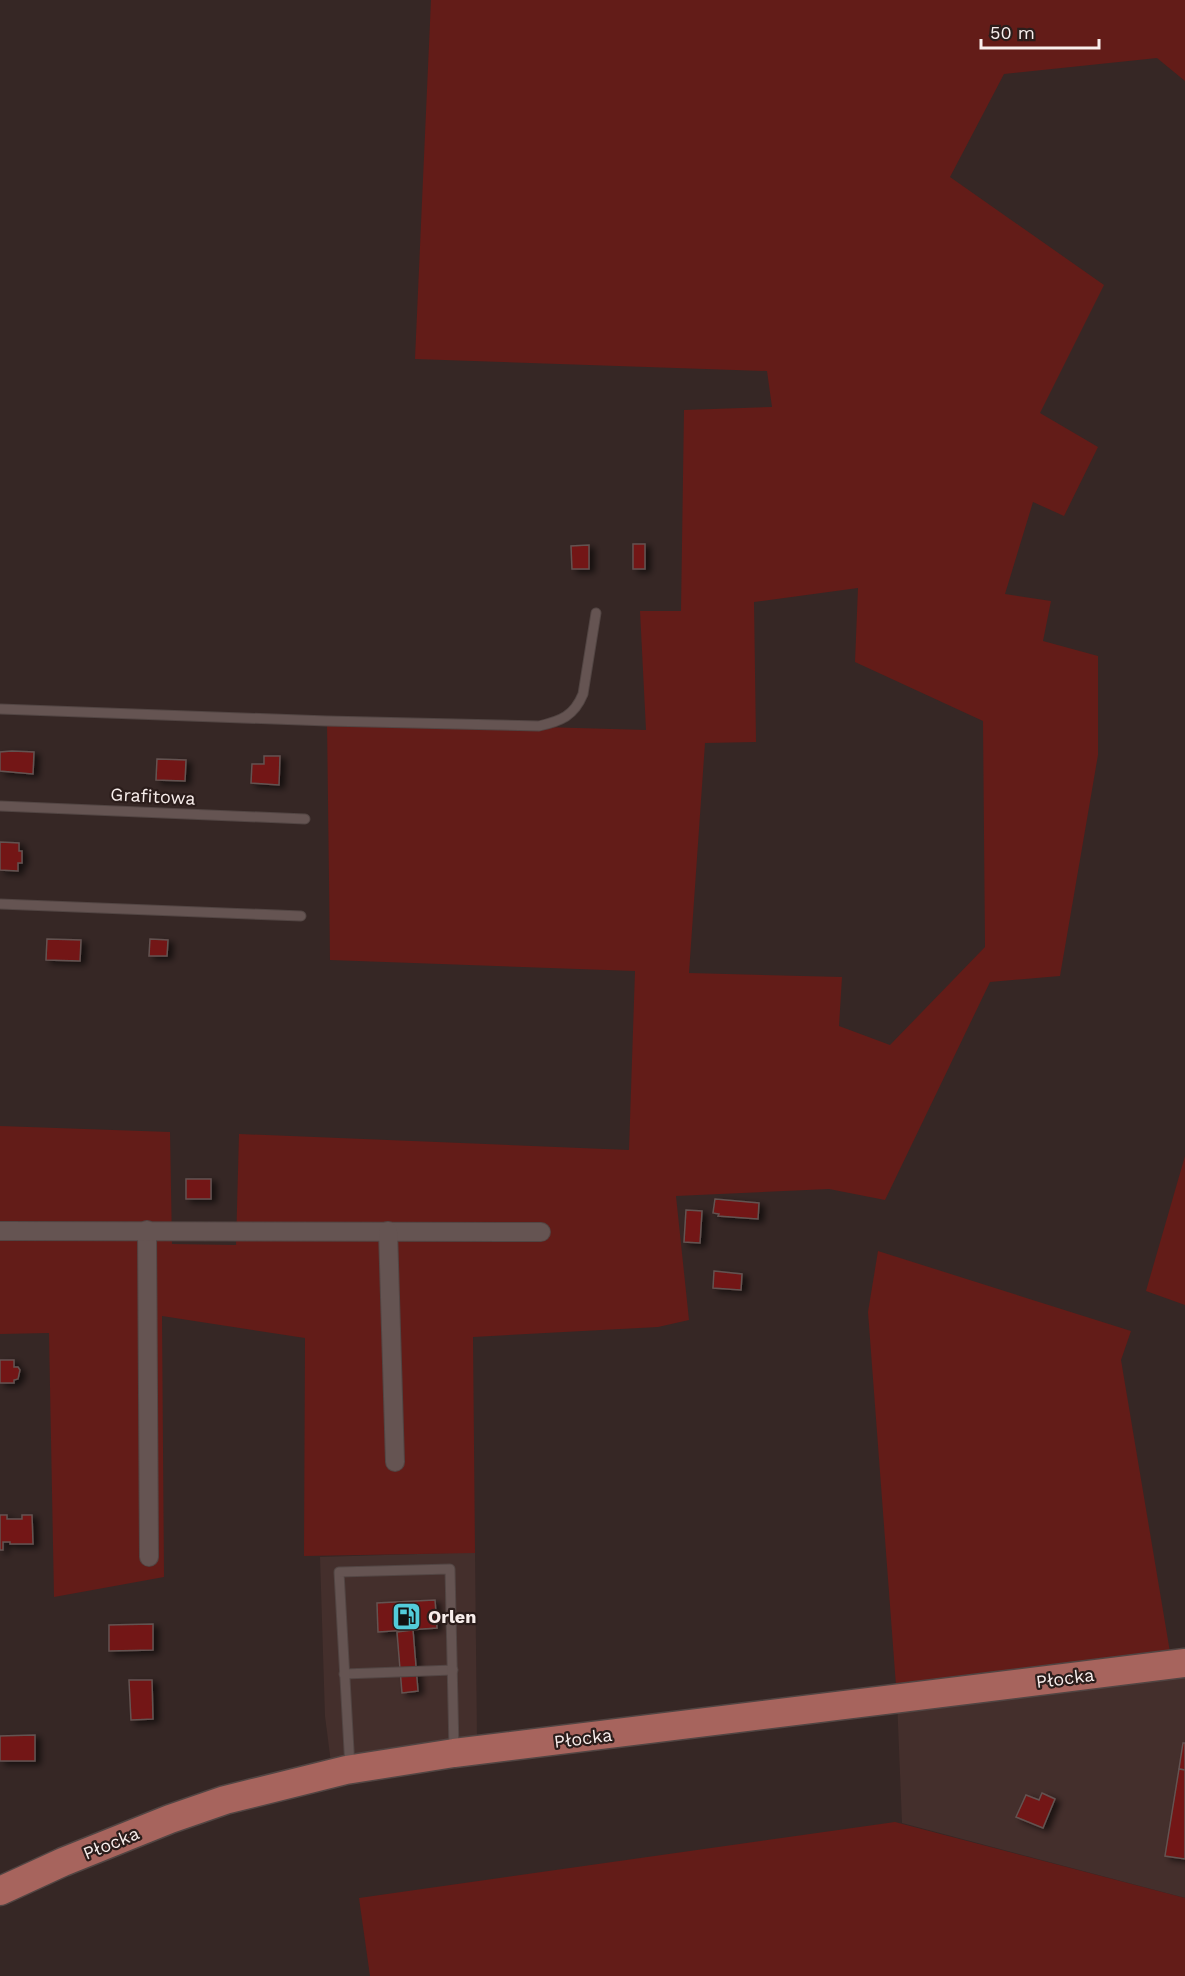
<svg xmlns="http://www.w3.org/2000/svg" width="1185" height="1976" viewBox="0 0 1185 1976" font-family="'Work Sans',sans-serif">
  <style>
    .built { fill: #442f2c }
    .green { fill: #631c18; fill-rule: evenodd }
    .building { fill: #731413; stroke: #645351; stroke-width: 1.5; filter: url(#shadow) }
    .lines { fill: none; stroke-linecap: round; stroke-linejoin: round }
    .lane-casing { stroke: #524543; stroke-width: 11 }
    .street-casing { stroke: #524543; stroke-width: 20 }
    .primary-casing { stroke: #524543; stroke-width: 31 }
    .lane { stroke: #655452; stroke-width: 9 }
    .street { stroke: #655452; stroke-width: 18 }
    .primary { stroke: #a7645d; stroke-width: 28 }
    .labels { text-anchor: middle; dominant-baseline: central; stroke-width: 4.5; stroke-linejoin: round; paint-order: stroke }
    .street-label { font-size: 18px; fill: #f8eeec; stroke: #2b1d1b }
    .poi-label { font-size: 18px; font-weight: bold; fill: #f8eeec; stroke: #2b1d1b; text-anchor: start }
  </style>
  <defs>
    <filter id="shadow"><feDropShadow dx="5" dy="3" stdDeviation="3" flood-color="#0009"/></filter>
  </defs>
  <rect width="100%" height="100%" fill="#362725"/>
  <!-- built -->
  <g class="built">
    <polygon points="449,1553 475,1553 477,1741 331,1763 325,1716 320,1557"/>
    <polygon points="1185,1663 1185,1898 902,1823 897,1699"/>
  </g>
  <!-- green -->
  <g class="green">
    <path d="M431,0H1185V81L1157,58L1004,74L950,177L1104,285L1040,413L1098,447L1064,516L1033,502L1005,594L1051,601L1043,641L1098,656V755L1060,976L990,982L885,1200L829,1189L676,1196L689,1320L658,1327L473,1337L475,1553L304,1556L305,1338L162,1316L164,1577L54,1597L49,1333L0,1334V1126L170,1132L172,1244L236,1245L239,1134L629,1150L635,971L330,960L327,721L646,730L640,611H681L684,410L772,407L767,371L415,359ZM858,588L855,662L983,721L985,947L890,1045L839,1026L842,977L689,973L705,743L756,742L754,602Z"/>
    <polygon points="1185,1156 1185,1305 1146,1291"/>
    <polygon points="878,1251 1131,1331 1121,1360 1172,1664 897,1699 868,1312"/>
    <polygon points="895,1822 1185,1898 1185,1976 370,1976 359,1898"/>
  </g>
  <!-- building -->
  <g class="building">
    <rect x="633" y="544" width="12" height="25"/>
    <polygon points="589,545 589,569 572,569 571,546"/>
    <polygon points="12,751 34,752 33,774 0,771 0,752"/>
    <polygon points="264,756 280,756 279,785 251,783 252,764 264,764"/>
    <polygon points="157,759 186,760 185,781 156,780"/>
    <polygon points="0,842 19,843 19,851 22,851 22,863 18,863 18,871 0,870"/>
    <polygon points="47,939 81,940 80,961 46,960"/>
    <polygon points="150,939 168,940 167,956 149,956"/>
    <rect x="186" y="1179" width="25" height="20"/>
    <polygon points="715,1199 759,1203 758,1219 718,1216 719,1214 713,1213"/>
    <polygon points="686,1210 702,1211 700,1243 684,1242"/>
    <polygon points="714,1271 742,1274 741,1290 713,1288"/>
    <polygon points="0,1360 14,1360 14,1367 18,1367 20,1370 18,1379 14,1380 14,1383 0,1383"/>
    <polygon points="0,1515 7,1515 7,1519 22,1519 22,1515 32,1515 33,1544 10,1544 10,1542 3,1542 3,1550 0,1550"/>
    <polygon points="435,1600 437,1628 378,1632 377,1603"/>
    <polygon points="153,1624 153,1650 109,1651 109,1625"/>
    <polygon points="413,1630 418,1691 402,1693 397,1632"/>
    <polygon points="129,1680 152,1680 153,1719 131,1720"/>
    <polygon points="35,1735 35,1761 0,1761 0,1736"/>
    <polygon points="1183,1743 1185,1743 1185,1770 1179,1769"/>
    <polygon points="1179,1769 1185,1770 1185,1859 1165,1856"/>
    <polygon points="1042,1793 1055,1799 1043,1828 1016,1817 1026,1795 1039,1800"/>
  </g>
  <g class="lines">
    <defs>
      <g id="lane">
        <path d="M0,709L327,721L539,726C561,721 574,716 583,694L596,613"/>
        <polyline points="0,806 305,819"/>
        <polyline points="0,904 301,916"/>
        <polyline points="344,1674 453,1670"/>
        <polyline points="350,1768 339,1572 450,1569 454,1750"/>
      </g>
      <g id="street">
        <polyline points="147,1230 149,1557"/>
        <polyline points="0,1231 541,1232"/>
        <polyline points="388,1231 395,1462"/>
      </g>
      <polyline id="primary" points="0,1891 63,1862 170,1819 225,1800 346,1770 454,1753 1185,1663"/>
    </defs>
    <!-- lane casing -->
    <use href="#lane" class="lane-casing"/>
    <!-- street casing -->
    <use href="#street" class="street-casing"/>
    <!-- primary casing -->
    <use href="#primary" class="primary-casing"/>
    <!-- lane -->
    <use href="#lane" class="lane"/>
    <!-- street -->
    <use href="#street" class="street"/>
    <!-- primary -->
    <use href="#primary" class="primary"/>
  </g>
  <!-- icons -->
  <defs>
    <symbol id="fuel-square" viewBox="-11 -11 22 22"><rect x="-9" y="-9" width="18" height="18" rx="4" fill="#53cbda" stroke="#2b1d1b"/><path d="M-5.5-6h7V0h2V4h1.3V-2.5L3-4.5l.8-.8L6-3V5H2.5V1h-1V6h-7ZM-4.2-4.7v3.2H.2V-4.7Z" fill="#111"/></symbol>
  </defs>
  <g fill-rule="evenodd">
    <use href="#fuel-square" x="390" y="1600" width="33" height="33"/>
  </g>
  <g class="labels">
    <!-- street labels -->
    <g class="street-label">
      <text transform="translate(153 796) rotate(3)">Grafitowa</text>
      <text transform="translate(1065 1678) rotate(-7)">Płocka</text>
      <text transform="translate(583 1738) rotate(-7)">Płocka</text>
      <text transform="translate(111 1843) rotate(-22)">Płocka</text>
    </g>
    <!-- poi labels -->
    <g class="poi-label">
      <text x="428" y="1616">Orlen</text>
    </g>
  </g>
  <!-- scale -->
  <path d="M981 39v9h118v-9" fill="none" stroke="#f8eeec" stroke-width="3"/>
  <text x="990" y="39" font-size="18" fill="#f8eeec" stroke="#2b1d1b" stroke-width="4.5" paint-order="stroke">50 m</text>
</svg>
